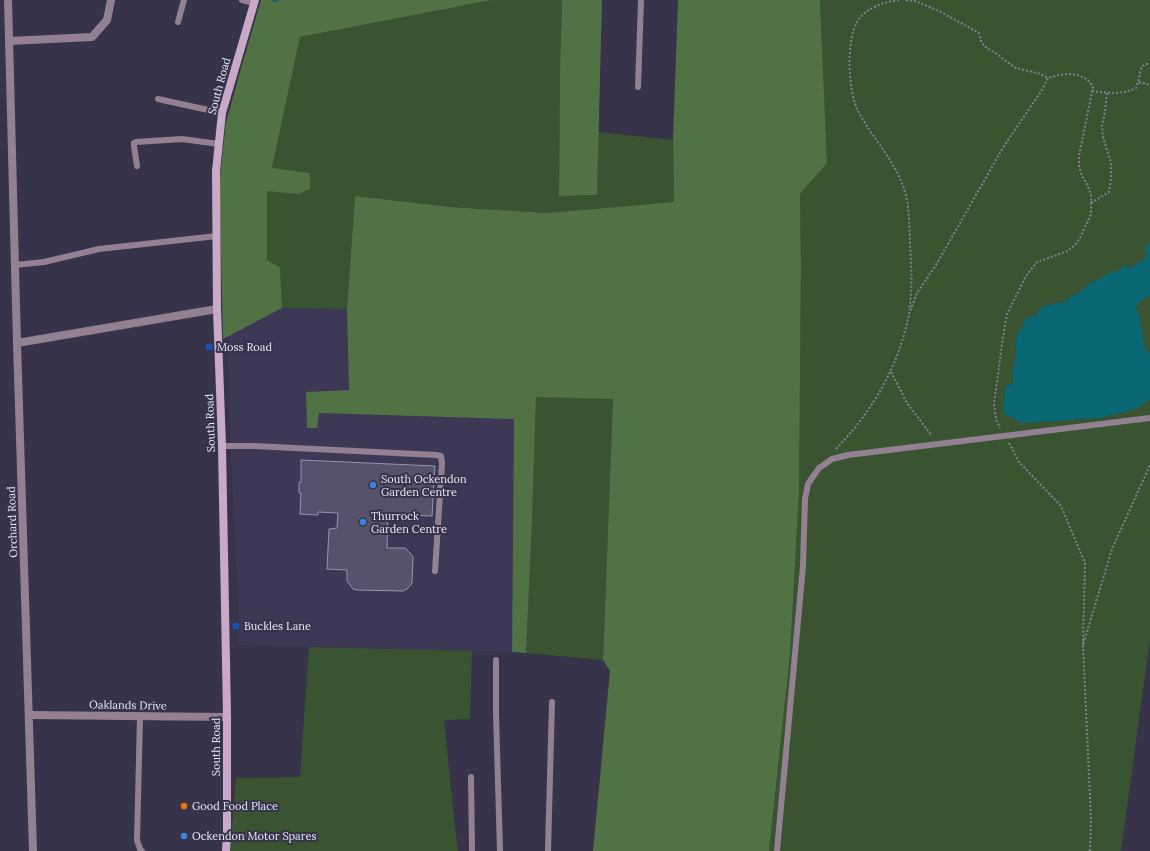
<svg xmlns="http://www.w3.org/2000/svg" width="1150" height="851" viewBox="0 0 1150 851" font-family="Lora,serif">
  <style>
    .built { fill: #3c3856 }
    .green { fill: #3a5431 }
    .forest { fill: #507245 }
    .water { fill: #096874 }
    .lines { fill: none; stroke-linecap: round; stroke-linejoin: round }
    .stream { stroke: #096874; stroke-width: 3.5 }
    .building { fill: #55526c; stroke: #9794b0 }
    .path { stroke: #828094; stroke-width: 2; stroke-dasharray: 2 2; stroke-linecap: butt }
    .service { stroke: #938093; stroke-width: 6 }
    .minor { stroke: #938093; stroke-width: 8 }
    .secondary { stroke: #c8a9c7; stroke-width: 8 }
    .transit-dot { fill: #1a4fb4; stroke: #36334a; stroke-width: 1.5 }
    .shop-dot { fill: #3f7fe0; stroke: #36334a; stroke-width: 1.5 }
    .food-dot { fill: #e8710a; stroke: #36334a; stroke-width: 1.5 }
    .labels { text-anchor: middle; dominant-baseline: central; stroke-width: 4; stroke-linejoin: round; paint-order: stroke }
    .street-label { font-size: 11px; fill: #ebeaf9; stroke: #36334a }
    .poi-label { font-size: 11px; fill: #ebeaf9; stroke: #36334a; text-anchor: start }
  </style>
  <rect width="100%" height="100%" fill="#36334a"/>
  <!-- built -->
  <polygon class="built" points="282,308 347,309 349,391 306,392 307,428 319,413 514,419 512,652 239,645 238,592 231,463 228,336"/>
  <!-- green -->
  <g class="green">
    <polygon points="492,0 562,0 560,70 559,196 597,195 598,132 673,140 674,202 546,213 451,207 355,196 347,309 282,308 280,267 267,261 267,190 298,194 310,173 272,169 300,37"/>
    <path d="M820,0H1150V242L1145,249L1148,253L1143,260L1130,268L1124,265L1121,271H1112C1106,276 1101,278 1094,281C1085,286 1080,294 1069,297L1067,302C1060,302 1044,304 1039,310C1038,312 1037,314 1036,316L1028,317L1023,327L1018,332L1015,342L1016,355L1012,373L1013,383L1005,387L1003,412L1022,423L1101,418L1138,408L1150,399V639L1121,851H769L790,655L799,493L801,266L800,194L827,163Z"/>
    <path d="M1150,296V354L1145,348L1139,314L1136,309C1137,302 1143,299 1150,296Z"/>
    <polygon points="536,397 613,398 603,660 526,653 532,522"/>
    <polygon points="309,647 472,651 470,719 444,720 454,818 458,851 230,851 236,778 300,777"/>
  </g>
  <!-- forest -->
  <g class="forest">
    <polygon points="261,0 492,0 300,37 272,168 310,173 310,189 298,194 267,191 267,260 280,267 282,308 223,339 220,211 220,176 226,122 240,72"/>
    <polygon points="562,0 602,0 597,195 559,196 560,70"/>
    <polygon points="678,0 820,0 827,163 800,194 801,266 799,493 790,655 769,851 593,851 610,671 603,660 613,399 536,397 532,522 526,653 512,652 514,419 319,413 317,428 307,428 306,392 349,390 347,309 355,196 451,207 546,213 674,202 673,140"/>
  </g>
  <!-- water -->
  <path class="water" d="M1150,242V296C1143,299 1137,302 1136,309L1139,314L1145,348L1150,354V399L1138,408L1101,418L1022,423L1003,413L1005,387L1013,383L1012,373L1016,355L1015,342L1018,332L1023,327L1024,321L1028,317L1036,316C1037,314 1038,312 1039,310C1044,304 1060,302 1067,302L1069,297C1080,294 1085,286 1094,281C1101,278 1106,276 1112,271H1120L1124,265L1130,268L1143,260L1147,253L1144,249Z"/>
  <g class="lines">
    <!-- stream -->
    <polyline class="stream" points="274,0 276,0"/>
  </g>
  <!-- building -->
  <polygon class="building" points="301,460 435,466 432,516 406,515 406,514 388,514 387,548 405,548 411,554 413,557 412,582 411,585 407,589 403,591 357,590 353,589 347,581 347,570 327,569 329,529 337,528 338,513 318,512 318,515 300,514 301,493 299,493 299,482 301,482"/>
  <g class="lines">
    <!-- path -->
    <g class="path">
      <path d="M899,0C884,2 865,8 857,22C846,42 848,91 858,111C872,138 895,160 904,189C910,207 909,225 910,243C911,266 913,288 909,310"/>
      <polyline points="906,0 915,1 939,11 979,33 981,41 984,46 990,50 997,54 1007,62 1016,68 1041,74 1048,78"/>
      <polyline points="1139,82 1150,85"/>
      <path d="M1092,91C1108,93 1121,95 1136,88C1139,81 1139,74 1142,66L1147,64L1150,65"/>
      <polyline points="1091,203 1109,192 1111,179 1111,163 1103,137 1102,126 1105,112 1107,93"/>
      <path d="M909,314L917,293L936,265L1004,146L1042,90L1048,78C1064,73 1083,70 1093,87L1079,156V166L1082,176L1087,184L1091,195V214L1081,236L1076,244L1068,251L1037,262L1026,276L1007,314L1003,337L994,404L996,419L1000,428"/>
      <polyline points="891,372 907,403 932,436"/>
      <polyline points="1009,443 1019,462 1061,506 1085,563 1083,645"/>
      <path d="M836,449C872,412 899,366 909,314"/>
      <polyline points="1090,851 1091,819 1083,645 1112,549 1150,465"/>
    </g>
    <!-- service -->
    <g class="service">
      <polyline points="242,0 254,3"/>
      <polyline points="178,22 184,0"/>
      <polyline points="638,87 641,0"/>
      <polyline points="158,99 222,113"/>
      <polyline points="137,166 134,146 134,143 136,142 182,139 219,144"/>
      <polyline points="15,265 44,262 99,249 217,236"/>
      <polyline points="222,446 254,446 436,455 441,456 442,463 435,571"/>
      <polyline points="496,660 496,714 500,851"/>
      <polyline points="140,717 137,840 140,849 142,851"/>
      <polyline points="471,777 472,851"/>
      <polyline points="548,851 552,702"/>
      <polyline points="777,851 803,566 805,499 808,484 819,468 832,459 848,455 1150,418"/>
    </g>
    <!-- minor -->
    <g class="minor">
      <polyline points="8,0 17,343 33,851"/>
      <polyline points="9,41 92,37 107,20 111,0"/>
      <polyline points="17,343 217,309"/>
      <polyline points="29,715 227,717"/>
    </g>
    <!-- secondary -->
    <polyline class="secondary" points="226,851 227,834 227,717 222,446 217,309 216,171 222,113 255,0"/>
  </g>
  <!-- markers -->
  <g class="transit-dot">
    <rect x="205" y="343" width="8" height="8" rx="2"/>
    <rect x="232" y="622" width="8" height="8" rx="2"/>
  </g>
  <g class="shop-dot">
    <circle cx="373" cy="485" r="4"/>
    <circle cx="363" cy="522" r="4"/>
    <circle cx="184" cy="836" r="4"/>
  </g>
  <circle class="food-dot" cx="184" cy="806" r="4"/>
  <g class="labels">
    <!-- street labels -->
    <g class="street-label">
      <text transform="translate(219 86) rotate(-75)">South Road</text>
      <text transform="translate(210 423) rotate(-92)">South Road</text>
      <text transform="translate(12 522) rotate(-92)">Orchard Road</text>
      <text transform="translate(128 705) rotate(1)">Oaklands Drive</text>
      <text transform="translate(216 747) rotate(-90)">South Road</text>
    </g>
    <!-- poi labels -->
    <g class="poi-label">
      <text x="217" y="347">Moss Road</text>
      <text x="381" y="479">South Ockendon<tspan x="381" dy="13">Garden Centre</tspan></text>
      <text x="371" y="516">Thurrock<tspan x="371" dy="13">Garden Centre</tspan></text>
      <text x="244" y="626">Buckles Lane</text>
      <text x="192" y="806">Good Food Place</text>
      <text x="192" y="836">Ockendon Motor Spares</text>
    </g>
  </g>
</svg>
